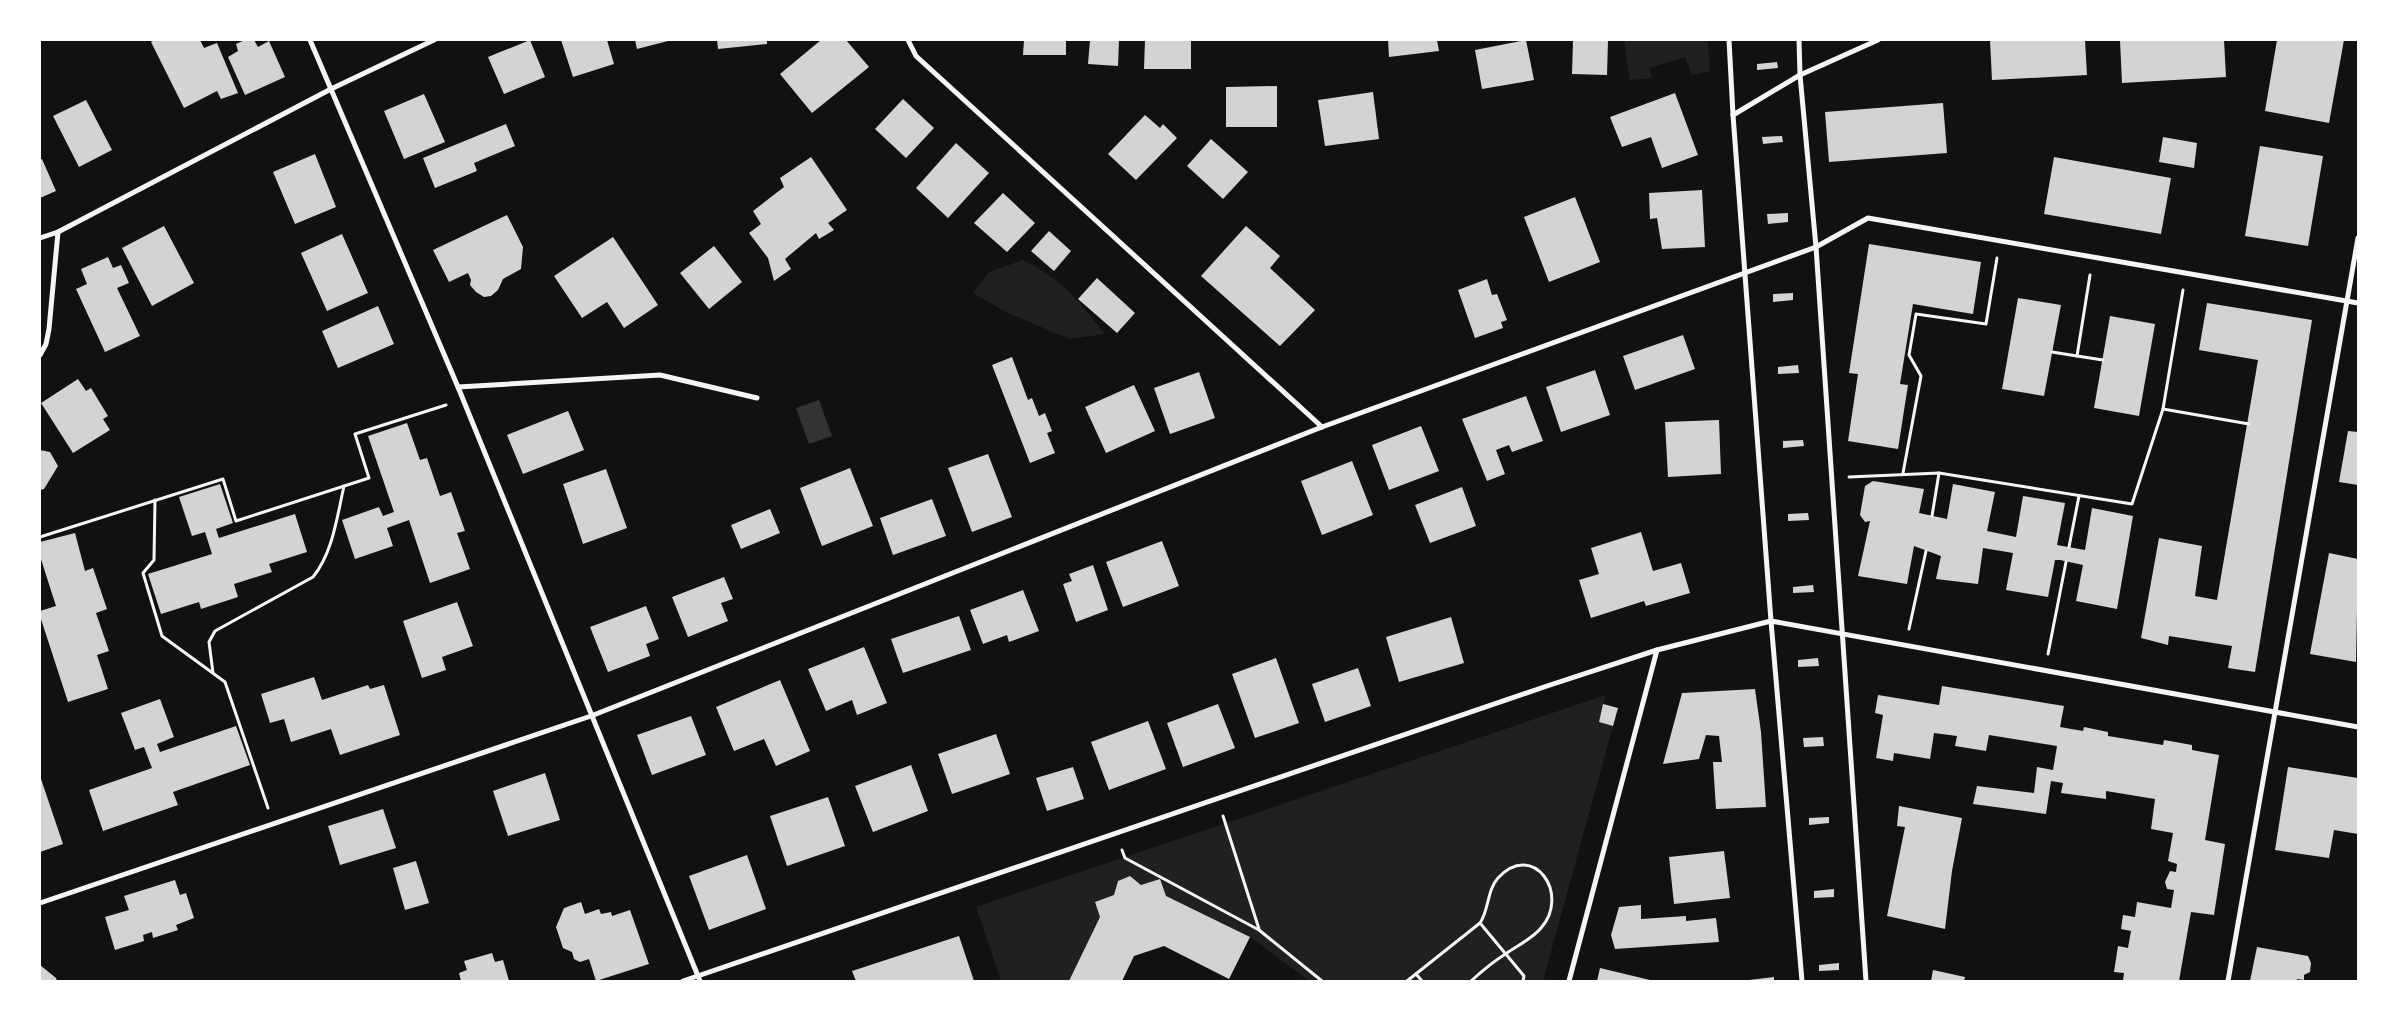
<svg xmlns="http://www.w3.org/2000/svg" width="2398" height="1021" viewBox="0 0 2398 1021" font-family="'Work Sans',sans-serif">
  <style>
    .green { fill: #202020 }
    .water { fill: #333 }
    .building { fill: #d3d3d3 }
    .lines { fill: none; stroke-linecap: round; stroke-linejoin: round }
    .path { stroke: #f5f5f5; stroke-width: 3 }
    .minor { stroke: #f5f5f5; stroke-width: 5 }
  </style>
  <rect width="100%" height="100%" fill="#111"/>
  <!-- green -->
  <g class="green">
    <polygon points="1624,40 1708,40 1710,71 1692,75 1685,57 1649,68 1652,78 1630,80"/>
    <path d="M1023,260C1064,281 1077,299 1105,334L1069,339L1006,312L973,293L989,272Z"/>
    <polygon points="1606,695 1599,722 1613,726 1543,981 1309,981 1250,937 1166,896 1160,879 1141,885 1130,876 1118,882 1114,895 1095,902 1100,917 1069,981 1001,981 976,907"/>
  </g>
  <!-- water -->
  <polygon class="water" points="819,400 832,436 809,444 796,408"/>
  <!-- building -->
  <g class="building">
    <polygon points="155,40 200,40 204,48 217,43 238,93 221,99 217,91 184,108 151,42"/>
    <polygon points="245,40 254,40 258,47 269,41 285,77 245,95 228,57 238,51 236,44"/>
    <polygon points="530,40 545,77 504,94 488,57"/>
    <polygon points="561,40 607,40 614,64 573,77"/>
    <polygon points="635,40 668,40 668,41 637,49"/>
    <polygon points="717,40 767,40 767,44 718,49"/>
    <polygon points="821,40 846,40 869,67 812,113 780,74"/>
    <polygon points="1024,40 1066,40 1066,55 1023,55"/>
    <polygon points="1090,40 1119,40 1118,66 1088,64"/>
    <polygon points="1145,40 1191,40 1191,69 1144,69"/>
    <polygon points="1388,40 1437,40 1439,51 1389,57"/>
    <polygon points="1526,40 1534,80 1482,89 1475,50"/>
    <polygon points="1573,40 1608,40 1607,75 1572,74"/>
    <polygon points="1990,40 2085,40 2087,75 1992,80"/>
    <polygon points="2120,40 2224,40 2226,77 2122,83"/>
    <polygon points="2277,40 2344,40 2329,123 2265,111"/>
    <polygon points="1777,62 1778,68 1757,70 1757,64"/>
    <polygon points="1277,86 1277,127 1226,127 1226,87"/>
    <polygon points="1373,92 1379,139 1325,146 1318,100"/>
    <polygon points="1675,93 1698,155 1662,168 1651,137 1622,147 1610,117"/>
    <polygon points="424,94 445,142 404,159 384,111"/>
    <polygon points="903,99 934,128 906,158 875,129"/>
    <polygon points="86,100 112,150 79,167 53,116"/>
    <polygon points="1943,103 1947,153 1829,162 1825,112"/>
    <polygon points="1145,115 1160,128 1163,124 1177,138 1136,180 1108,154"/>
    <polygon points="506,124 515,146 474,163 477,171 435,188 423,158"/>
    <polygon points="1782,136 1783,142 1763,144 1762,137"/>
    <polygon points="2163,137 2197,143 2194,168 2159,162"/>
    <polygon points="1211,139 1248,172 1223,199 1187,166"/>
    <polygon points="956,143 989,173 948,218 916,188"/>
    <polygon points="2260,146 2323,156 2308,246 2245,236"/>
    <polygon points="315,154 336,207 295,224 273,172"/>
    <polygon points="811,157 847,210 828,223 834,230 819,239 816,233 785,259 791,269 774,281 768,258 749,233 761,224 753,211 784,187 780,178"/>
    <polygon points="2054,157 2171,178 2161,234 2044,214"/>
    <polygon points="42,159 56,191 40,198 40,160"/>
    <polygon points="1702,190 1705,247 1662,249 1657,218 1650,219 1649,193"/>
    <polygon points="1003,193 1035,223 1007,252 974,223"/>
    <polygon points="1575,197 1600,262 1549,282 1524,217"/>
    <polygon points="1788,213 1788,222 1768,224 1767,214"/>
    <polygon points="507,215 523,247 521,269 503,279 498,290 491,296 484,297 476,292 470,285 471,280 468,273 449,282 433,250"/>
    <polygon points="164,226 194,283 152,306 122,248"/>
    <polygon points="1246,226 1280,256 1270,268 1315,310 1280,346 1201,276"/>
    <polygon points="1049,231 1071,251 1054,271 1031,251"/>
    <polygon points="342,234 368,293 327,311 301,253"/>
    <polygon points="613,237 658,305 624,328 607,302 582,318 554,276"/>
    <polygon points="1869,244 1981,262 1973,314 1913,304 1900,384 1908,385 1898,449 1848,441 1858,374 1849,373"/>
    <polygon points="714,246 742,282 709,309 680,273"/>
    <polygon points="108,257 113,268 121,265 129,283 117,288 140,336 105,352 76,289 87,284 81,269"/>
    <polygon points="1097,278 1135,313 1117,333 1078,299"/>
    <polygon points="1487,279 1492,295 1497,294 1507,320 1501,322 1503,328 1475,338 1458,290"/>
    <polygon points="1793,293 1793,300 1773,302 1773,294"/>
    <polygon points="2018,298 2061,305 2044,396 2002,389"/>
    <polygon points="2207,303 2312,320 2255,672 2228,668 2232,646 2169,636 2168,645 2141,638 2159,538 2202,546 2195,596 2217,600 2258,360 2199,350"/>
    <polygon points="378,306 394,344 338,368 322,331"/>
    <polygon points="2110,316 2155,324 2139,416 2094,408"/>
    <polygon points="1683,335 1695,369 1635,390 1623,356"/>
    <polygon points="1012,357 1028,400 1032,398 1039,416 1045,413 1052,431 1047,433 1055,453 1030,463 992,365"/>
    <polygon points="1798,365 1799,373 1778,374 1778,367"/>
    <polygon points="1595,370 1610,415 1561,432 1546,387"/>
    <polygon points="1199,372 1215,418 1170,434 1154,388"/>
    <polygon points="78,379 86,391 91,388 108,416 103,419 110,430 73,453 41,403"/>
    <polygon points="1134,385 1155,431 1106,453 1085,407"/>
    <polygon points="1526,396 1543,441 1512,452 1509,445 1496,450 1505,474 1487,481 1462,419"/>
    <polygon points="568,411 584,450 523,474 507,435"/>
    <polygon points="1719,420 1721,474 1668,477 1665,422"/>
    <polygon points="407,423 420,460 427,458 440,496 451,492 465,531 457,533 470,569 430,583 409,520 387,528 393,546 355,559 342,520 379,507 383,516 394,512 368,436"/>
    <polygon points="1421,426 1439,471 1389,490 1372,445"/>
    <polygon points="2348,431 2358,432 2358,485 2339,482"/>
    <polygon points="1803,440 1804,446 1783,448 1783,441"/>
    <polygon points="40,450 50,452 58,466 44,489 40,490"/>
    <polygon points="988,454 1012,517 972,532 948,468"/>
    <polygon points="1352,461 1373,515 1322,535 1301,481"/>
    <polygon points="850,468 873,526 822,546 800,488"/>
    <polygon points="606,469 627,528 583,544 563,484"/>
    <polygon points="1873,481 1924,489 1919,513 1947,519 1953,484 1995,492 1987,531 2016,537 2023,496 2065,503 2057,545 2085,550 2092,508 2133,516 2117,609 2076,601 2083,565 2060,560 2055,560 2048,597 2006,590 2013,553 1983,548 1978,584 1936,579 1941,556 1914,546 1907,584 1858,576 1870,521 1865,522 1860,515 1865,486"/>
    <polygon points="220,484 233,523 216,529 219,538 295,514 307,552 269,564 272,572 234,584 238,597 201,609 199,602 161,614 148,574 212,554 205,532 192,536 179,497"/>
    <polygon points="1462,487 1476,526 1430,543 1415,505"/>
    <polygon points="932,499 946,536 893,555 880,518"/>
    <polygon points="770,509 780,533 741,549 731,525"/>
    <polygon points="1808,513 1809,520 1788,521 1788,514"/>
    <polygon points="1641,532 1653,571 1681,563 1690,593 1646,606 1644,601 1591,618 1579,580 1599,574 1591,548"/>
    <polygon points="75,533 85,571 93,568 107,609 96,613 109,651 97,655 108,689 68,702 40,616 40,611 56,606 40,556 40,542"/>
    <polygon points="1162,541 1179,586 1123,607 1106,562"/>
    <polygon points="2329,553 2358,559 2356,662 2310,654"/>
    <polygon points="1093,565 1108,610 1076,622 1063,584 1072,581 1069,574"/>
    <polygon points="724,577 733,599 721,603 728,621 688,637 672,597"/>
    <polygon points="1813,585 1814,592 1793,593 1793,587"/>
    <polygon points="1023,590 1039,631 1009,642 1007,635 983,644 970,610"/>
    <polygon points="457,602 473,646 442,657 446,670 422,678 403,621"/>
    <polygon points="646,606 659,639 646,644 650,656 608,672 590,627"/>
    <polygon points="959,616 971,650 903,673 891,639"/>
    <polygon points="1451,617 1464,663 1399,682 1386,637"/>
    <polygon points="864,647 887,703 857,715 852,700 826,711 808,669"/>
    <polygon points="1276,658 1299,723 1255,738 1232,674"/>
    <polygon points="1818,658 1819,666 1798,667 1798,660"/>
    <polygon points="1358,668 1371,706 1325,722 1312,684"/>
    <polygon points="314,677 322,700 368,685 370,689 384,685 400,735 340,755 331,729 291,742 284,719 270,723 261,694"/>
    <polygon points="780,680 810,751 776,766 764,739 734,751 716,707"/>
    <polygon points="1942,686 2064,706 2060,727 2083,731 2084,727 2108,732 2108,736 2163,745 2164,740 2192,745 2192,750 2219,755 2205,840 2225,844 2214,915 2191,912 2179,981 2123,981 2124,973 2114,972 2118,946 2128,948 2131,931 2121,929 2123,915 2135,917 2137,902 2171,908 2174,890 2167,889 2165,882 2170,871 2176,872 2177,864 2168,861 2173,833 2151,829 2155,799 2106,791 2106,799 2061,793 2063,783 2051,781 2046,814 1973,804 1977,786 2034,793 2037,767 2053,770 2057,746 1989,735 1986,751 1955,746 1957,736 1934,733 1930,759 1894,753 1893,761 1876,758 1883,715 1875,713 1878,695 1939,705"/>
    <polygon points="1755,689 1761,732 1766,807 1716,809 1713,762 1722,762 1719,736 1706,735 1699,759 1663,764 1682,693"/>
    <polygon points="160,699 174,737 157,744 160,752 236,726 250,765 173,792 178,805 103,831 89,790 152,768 144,747 135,750 121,713"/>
    <polygon points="1218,704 1235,748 1183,767 1167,723"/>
    <polygon points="1603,704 1618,708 1613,726 1599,722"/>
    <polygon points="691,716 706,755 652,775 637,735"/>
    <polygon points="1148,721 1166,769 1109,790 1091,742"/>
    <polygon points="996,734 1010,774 952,794 938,754"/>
    <polygon points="1823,737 1824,746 1804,747 1803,738"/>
    <polygon points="911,765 928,811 873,832 855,786"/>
    <polygon points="1073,767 1084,799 1047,811 1036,778"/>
    <polygon points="2288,767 2358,778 2358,834 2334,830 2329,858 2275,850"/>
    <polygon points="545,773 560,820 508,836 493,791"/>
    <polygon points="40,776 63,844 40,852"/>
    <polygon points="828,797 845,846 787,866 770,816"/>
    <polygon points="1899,806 1962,818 1952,871 1945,929 1887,916 1905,827 1897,826"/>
    <polygon points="383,809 396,848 340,865 328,826"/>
    <polygon points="1829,817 1829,823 1809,825 1809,818"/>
    <polygon points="1724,851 1730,898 1674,904 1669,857"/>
    <polygon points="747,855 766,909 709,930 689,876"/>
    <polygon points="416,861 429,903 405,910 393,868"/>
    <polygon points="1130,876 1141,885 1160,879 1166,896 1250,937 1229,979 1164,946 1134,956 1122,981 1069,981 1100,917 1095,902 1114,895 1118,881"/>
    <polygon points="175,880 180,895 186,893 194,918 176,925 178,930 153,938 152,932 143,935 144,941 115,950 105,917 129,910 124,896"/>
    <polygon points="1834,889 1834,897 1814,898 1814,891"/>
    <polygon points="581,902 585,914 599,909 601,914 611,912 612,916 630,910 649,964 596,981 589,959 580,962 574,959 572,952 563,948 556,927 564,908"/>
    <polygon points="1641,905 1641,919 1686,916 1686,921 1716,918 1719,942 1615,949 1611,935 1619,907"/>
    <polygon points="959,936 974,981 856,981 852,971"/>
    <polygon points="2257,947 2308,956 2311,963 2310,972 2304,975 2304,980 2297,979 2297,981 2250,981"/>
    <polygon points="492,953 495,962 503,960 509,981 461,981 459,973 467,970 464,961"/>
    <polygon points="1839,963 1839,970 1819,971 1819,965"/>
    <polygon points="40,965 56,978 57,981 40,981"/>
    <polygon points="1600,968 1650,980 1650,981 1597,981"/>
    <polygon points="1933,970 1965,977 1964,981 1931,981"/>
    <polygon points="1774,977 1774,981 1749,981 1749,980"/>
  </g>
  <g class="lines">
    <!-- path -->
    <g class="path">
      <polyline points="2090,275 2077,356 2103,360"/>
      <polyline points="2052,352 2077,356"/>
      <polyline points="2163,409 2249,424"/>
      <polyline points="1903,473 1921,376 1909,355 1916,314 1986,324 1997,258"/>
      <polyline points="1849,477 1939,473 2132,504 2163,409 2183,290"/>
      <polyline points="155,500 154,560 143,573 162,636 225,682 268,808"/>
      <polyline points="1932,516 1939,473"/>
      <polyline points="40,537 223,479 236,521 369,478 355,434 446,405"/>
      <polyline points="2069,547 2079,496"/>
      <polyline points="1909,629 1926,551"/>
      <polyline points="2048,654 2066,562"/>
      <path d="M213,673L209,642L215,631L313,577C333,552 337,517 344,486"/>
      <polyline points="1223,816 1259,929"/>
      <polyline points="1122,850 1125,858 1259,930 1322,981"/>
      <polyline points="1416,974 1422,981"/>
      <polyline points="1407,981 1480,923 1524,976 1523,981"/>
      <path d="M1471,981C1482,971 1494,961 1507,953C1517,946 1533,938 1541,928C1571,894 1533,840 1498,878C1487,890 1489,910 1480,923"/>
    </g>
    <!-- minor -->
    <g class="minor">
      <polyline points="310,40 458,387 700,981"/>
      <polyline points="908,40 916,56 1322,427"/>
      <polyline points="1729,40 1733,115 1771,621 1802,981"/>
      <polyline points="1799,40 1800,75 1816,247 1866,981"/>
      <polyline points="1733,115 1800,75 1878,40"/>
      <polyline points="40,238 58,232 331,89 434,40"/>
      <polyline points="40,355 46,344 49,329 58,232"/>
      <polyline points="458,387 660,375 757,398"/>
      <polyline points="40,903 591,716 1322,427 1816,247 1868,218 2358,303"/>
      <polyline points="683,981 1547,686 1657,650 1771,621 2358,727"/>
      <polyline points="1569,981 1657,650"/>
      <polyline points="2228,981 2358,238"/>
    </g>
  </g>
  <!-- border -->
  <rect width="2398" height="1021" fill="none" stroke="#ffffff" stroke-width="82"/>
</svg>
